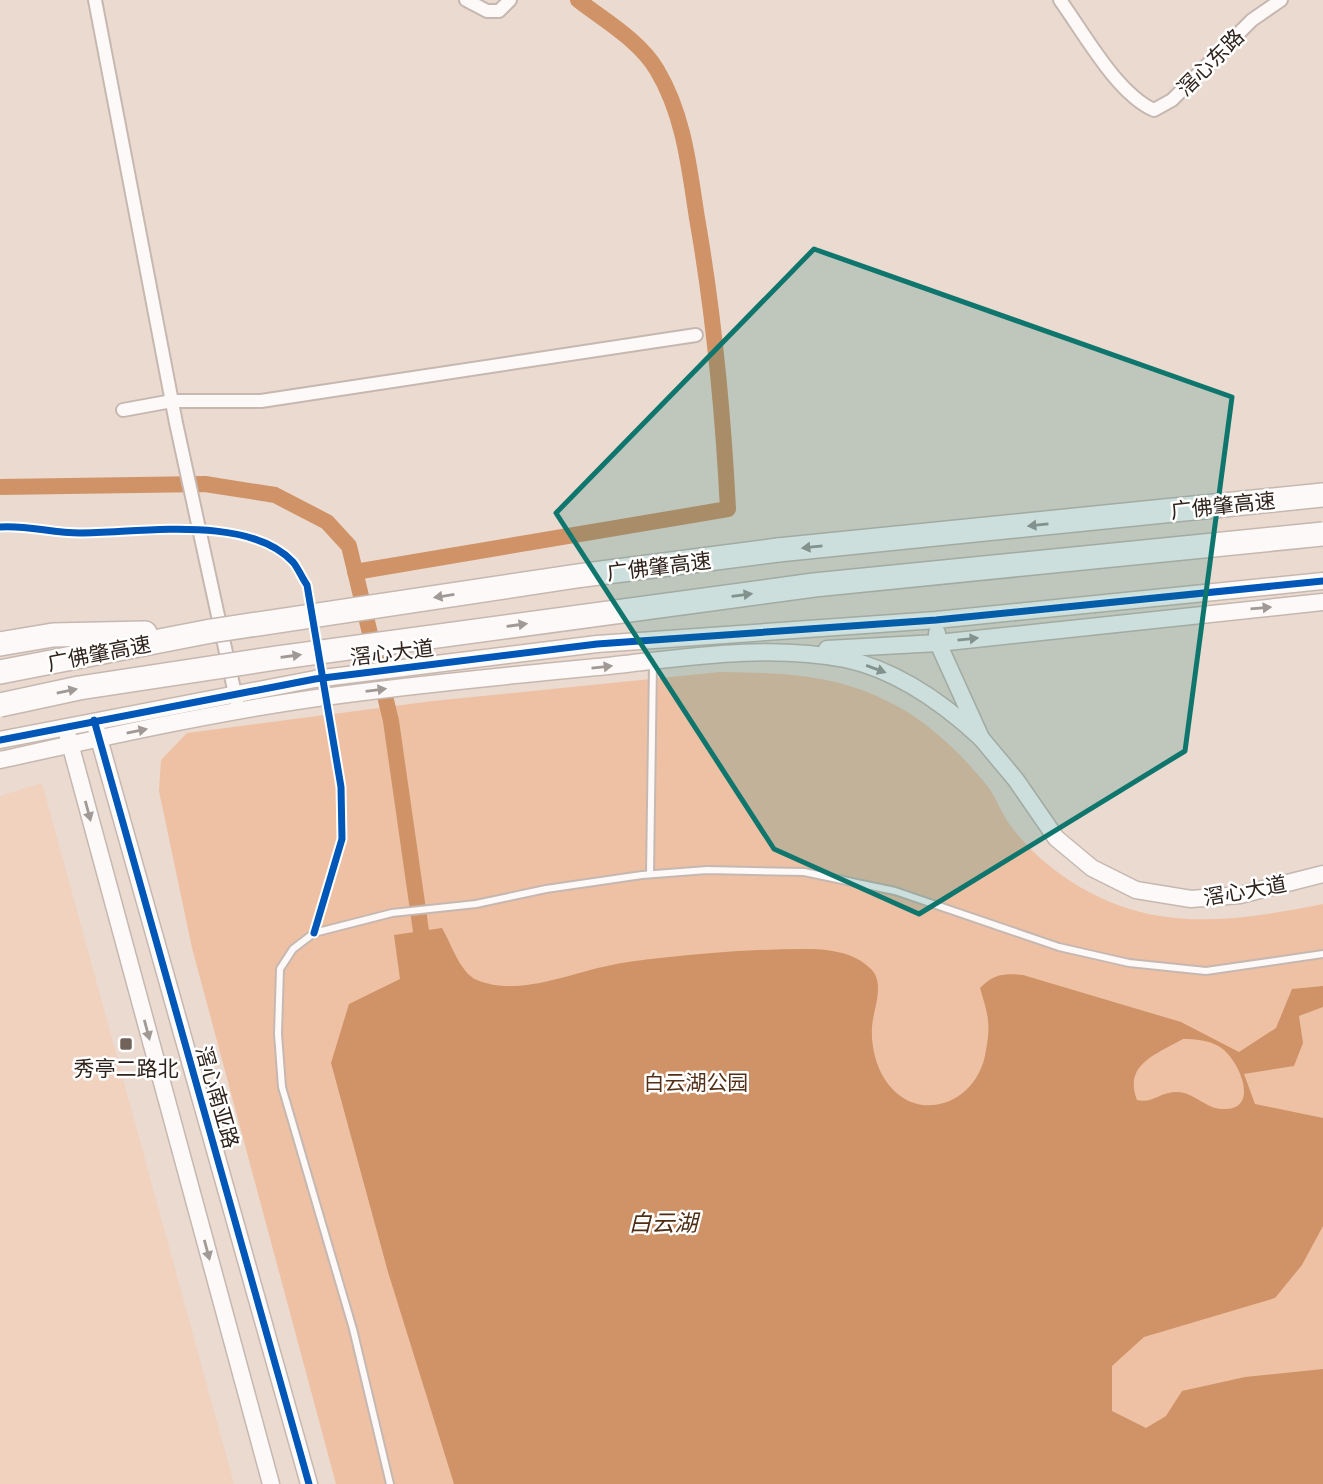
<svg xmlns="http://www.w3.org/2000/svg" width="1323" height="1484" viewBox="0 0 1323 1484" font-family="Ubuntu,'Noto Sans SC',sans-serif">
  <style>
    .built { fill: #f0d2bf }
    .green { fill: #eec1a4 }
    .water { fill: #cf9367; fill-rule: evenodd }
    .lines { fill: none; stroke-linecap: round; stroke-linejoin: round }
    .canal { stroke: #cf9367; stroke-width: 16 }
    .service-casing { stroke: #c6b8b0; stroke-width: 10 }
    .minor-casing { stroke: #c6b8b0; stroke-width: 16 }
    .tertiary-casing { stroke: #c6b8b0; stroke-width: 19 }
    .motorway-casing { stroke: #c6b8b0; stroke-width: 26 }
    .service { stroke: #fcf9f8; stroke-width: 6 }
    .minor { stroke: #fcf9f8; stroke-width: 12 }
    .tertiary { stroke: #fcf9f8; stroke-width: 16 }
    .motorway { stroke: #fcf9f8; stroke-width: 23 }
    .motorway-bridge-casing { stroke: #c6b8b0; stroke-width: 26; stroke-linecap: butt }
    .motorway-bridge { stroke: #fcf9f8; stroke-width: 23 }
    .cycleway-casing { stroke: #fff; stroke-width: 11 }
    .cycleway { stroke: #0057b8; stroke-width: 7 }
    .oneway { fill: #a09995 }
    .marked { fill: #0f766e; fill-opacity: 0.2; stroke: #0f766e; stroke-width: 5; stroke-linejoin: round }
    .poi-dot { fill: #71635a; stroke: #fff; stroke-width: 2.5 }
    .labels { text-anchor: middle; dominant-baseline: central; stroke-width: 5; stroke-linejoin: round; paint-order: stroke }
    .street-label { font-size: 21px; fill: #2f231b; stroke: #fff }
    .poi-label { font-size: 21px; fill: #2f231b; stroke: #fff }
    .park-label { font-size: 21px; fill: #533119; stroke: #fff }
    .water-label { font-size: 23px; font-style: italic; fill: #4e2d15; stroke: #fff }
  </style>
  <rect width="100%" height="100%" fill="#ebdacf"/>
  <!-- built -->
  <polygon class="built" points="42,783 234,1484 0,1484 0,796"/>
  <!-- green -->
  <path class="green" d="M720,672C788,673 843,674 904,710C936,729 966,759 989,788C997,800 1002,814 1010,825C1045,872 1102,907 1160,916C1213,925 1271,914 1323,904V1484H336L192,948L159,791L161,760L187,733L433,701Z"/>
  <!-- water -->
  <path class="water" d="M442,928C451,943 460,973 477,980C517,997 568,974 607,966C624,962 642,960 660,958C707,953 756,949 803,949C827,949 854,951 872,970C885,985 873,1010 872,1027C871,1044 875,1063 884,1078C915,1128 979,1104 986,1050C991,1023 988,1015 980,988C993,974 1004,973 1023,975L1181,1022L1239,1052L1276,1028L1292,989L1323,986V1007L1299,1016L1303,1043L1294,1066L1244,1074L1255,1104L1323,1118V1226L1302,1265L1275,1298L1144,1337L1112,1366V1411L1146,1428L1166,1416L1182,1391L1245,1377L1323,1369V1484H454L388,1272L331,1063L349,1004L400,979L394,935ZM1183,1039C1195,1039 1209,1040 1220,1047C1239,1059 1262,1111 1222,1109C1206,1109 1194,1092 1177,1092C1161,1091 1153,1104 1137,1100C1123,1064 1157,1054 1183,1039Z"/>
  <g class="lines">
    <!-- canal -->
    <g class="canal">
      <polyline points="0,487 205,484 275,495 327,522 349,546 391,721 421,931"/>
      <path d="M355,572L728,509C723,411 714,315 697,218C689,167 684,115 657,70C639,40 605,21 578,0"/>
    </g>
    <defs>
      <g id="service">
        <polyline points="650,874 653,663"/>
        <polyline points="390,1484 353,1329 282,1087 278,1034 280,969 293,949 314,933 392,913 476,904 546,889 642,875 707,870 804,872 895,891 1059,947 1129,963 1206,971 1323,954"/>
      </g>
      <g id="minor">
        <polyline points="95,0 176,423 237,703"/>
        <polyline points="466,0 487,11 499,11 510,0"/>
        <path d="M1060,0C1084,33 1117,94 1154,110L1172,100L1252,20L1281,0"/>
        <polyline points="123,410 172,401 261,401 696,335"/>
      </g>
      <g id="tertiary">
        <polyline points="937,633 938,643 981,738 1016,780 1056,838 1092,868 1136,890 1191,899 1240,895 1323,874"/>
        <polyline points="827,649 938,643 1323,602"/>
        <polyline points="96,728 309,1484"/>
        <polyline points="68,736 271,1484"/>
        <polyline points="0,740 315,679 597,644 936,620 1323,581"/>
        <path d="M0,760C105,737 211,713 317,698C410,685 503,676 597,667C677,659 764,643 845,659C897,670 942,702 981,738"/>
      </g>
      <g id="motorway">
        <polyline points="778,550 1323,495"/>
        <polyline points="0,644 53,635 145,633"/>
        <polyline points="0,672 211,631"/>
      </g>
    </defs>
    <!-- service casing -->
    <use href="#service" class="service-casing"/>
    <!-- minor casing -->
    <use href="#minor" class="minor-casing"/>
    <!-- tertiary casing -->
    <use href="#tertiary" class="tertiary-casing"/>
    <!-- motorway casing -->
    <use href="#motorway" class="motorway-casing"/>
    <!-- service -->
    <use href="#service" class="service"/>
    <!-- minor -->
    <use href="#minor" class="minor"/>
    <!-- tertiary -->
    <use href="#tertiary" class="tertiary"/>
    <!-- motorway -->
    <use href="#motorway" class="motorway"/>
    <defs>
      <g id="motorway-bridge">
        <polyline points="211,631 577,576 778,550"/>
        <polyline points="0,705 79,688 276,658 814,585 1323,534"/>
      </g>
    </defs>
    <!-- motorway-bridge casing -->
    <use href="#motorway-bridge" class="motorway-bridge-casing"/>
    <!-- motorway-bridge -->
    <use href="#motorway-bridge" class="motorway-bridge"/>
    <defs>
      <g id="cycleway">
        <path d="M0,527C27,525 52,533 80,533C140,533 248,514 293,562C298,568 302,578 307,585L341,787L342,839L314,933"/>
        <polyline points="94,720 309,1484"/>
        <polyline points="0,740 315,679 597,644 936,620 1323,581"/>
      </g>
    </defs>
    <!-- cycleway casing -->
    <use href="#cycleway" class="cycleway-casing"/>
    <!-- cycleway -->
    <use href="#cycleway" class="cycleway"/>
  </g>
  <!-- one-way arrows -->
  <defs><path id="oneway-solid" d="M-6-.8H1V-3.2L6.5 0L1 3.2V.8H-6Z" transform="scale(1.75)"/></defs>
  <g class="oneway">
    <use href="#oneway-solid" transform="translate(1038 525) rotate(174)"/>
    <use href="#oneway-solid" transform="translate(812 547) rotate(174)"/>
    <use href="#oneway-solid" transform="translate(742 595) rotate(-7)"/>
    <use href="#oneway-solid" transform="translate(444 596) rotate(171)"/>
    <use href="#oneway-solid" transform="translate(1261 608) rotate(-5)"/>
    <use href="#oneway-solid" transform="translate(517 625) rotate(-8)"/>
    <use href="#oneway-solid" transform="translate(968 639) rotate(-6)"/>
    <use href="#oneway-solid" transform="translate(291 656) rotate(-8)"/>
    <use href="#oneway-solid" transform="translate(602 667) rotate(-6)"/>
    <use href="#oneway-solid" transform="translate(876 669) rotate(20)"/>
    <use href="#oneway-solid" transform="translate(376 690) rotate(-7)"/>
    <use href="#oneway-solid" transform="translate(67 691) rotate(-12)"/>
    <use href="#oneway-solid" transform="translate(137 731) rotate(-11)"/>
    <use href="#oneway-solid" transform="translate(88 811) rotate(75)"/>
    <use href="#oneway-solid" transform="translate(147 1030) rotate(75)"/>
    <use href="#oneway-solid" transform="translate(207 1250) rotate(75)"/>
  </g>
  <!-- marked area -->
  <path class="marked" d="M814,249L1232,397L1185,751L919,914L774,849L556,513Z"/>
  <!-- markers -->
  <rect class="poi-dot" x="119" y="1037" width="14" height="14" rx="3.5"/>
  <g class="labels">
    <!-- street labels -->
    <g class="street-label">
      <text transform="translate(1210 62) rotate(-45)">滘心东路</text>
      <text transform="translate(1223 505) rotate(-6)">广佛肇高速</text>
      <text transform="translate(659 566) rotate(-7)">广佛肇高速</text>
      <text transform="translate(392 652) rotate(-7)">滘心大道</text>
      <text transform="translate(99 653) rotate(-11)">广佛肇高速</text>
      <text transform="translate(1245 890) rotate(-10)">滘心大道</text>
      <text transform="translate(218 1097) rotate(74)">滘心南亚路</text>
    </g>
    <!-- poi labels -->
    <g class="poi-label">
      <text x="126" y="1068">秀亭二路北</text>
    </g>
    <!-- park labels -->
    <g class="park-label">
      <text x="696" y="1082">白云湖公园</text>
    </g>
    <!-- water labels -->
    <g class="water-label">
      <text x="663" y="1222">白云湖</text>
    </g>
  </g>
</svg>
